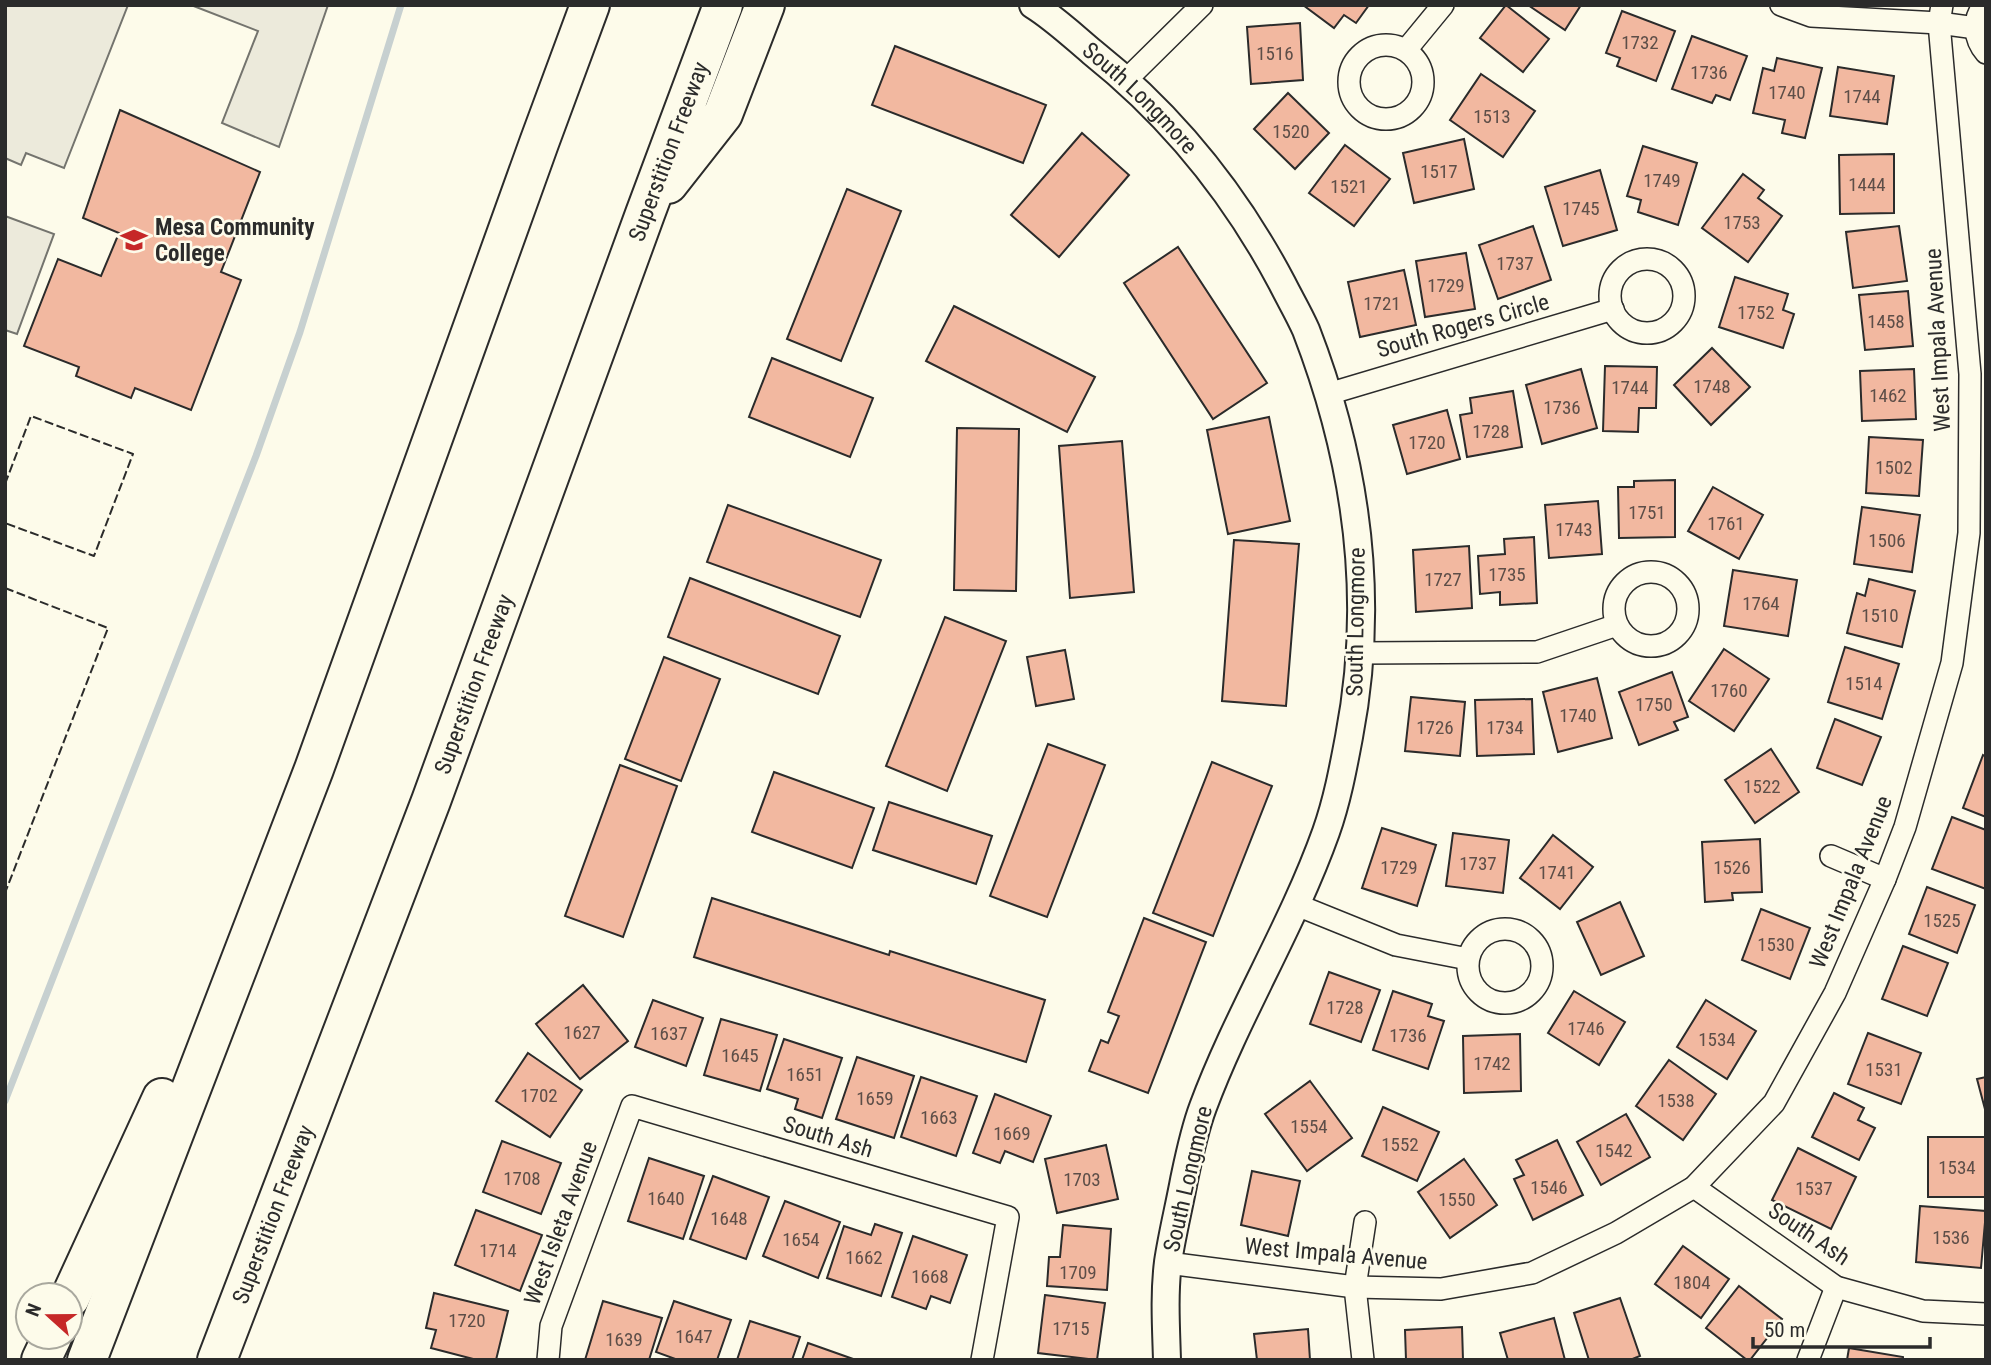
<svg xmlns="http://www.w3.org/2000/svg" width="1991" height="1365" viewBox="0 0 1991 1365" font-family="'Roboto Condensed',sans-serif">
  <style>
    .parking { fill: #eceadb; stroke: #74746e; stroke-width: 2 }
    .lines { fill: none; stroke-linecap: round; stroke-linejoin: round }
    .stream { stroke: #c7d0d0; stroke-width: 7 }
    .building { fill: #f2b8a0; stroke: #2b2b2b; stroke-width: 2 }
    .minor-casing { stroke: #2b2b2b; stroke-width: 24 }
    .tertiary-casing { stroke: #2b2b2b; stroke-width: 30 }
    .motorway-casing { stroke: #2b2b2b; stroke-width: 42 }
    .minor { stroke: #fdfbea; stroke-width: 21 }
    .tertiary { stroke: #fdfbea; stroke-width: 26 }
    .motorway { stroke: #fdfbea; stroke-width: 38 }
    .fence { stroke: #2b2b2b; stroke-width: 2; stroke-dasharray: 9 3.5; stroke-linecap: butt }
    .labels { text-anchor: middle; dominant-baseline: central; stroke-width: 5; stroke-linejoin: round; paint-order: stroke }
    .number-label { font-size: 19px; fill: #5d4e48 }
    .street-label { font-size: 23px; fill: #2b2b2b; stroke: #fdfbea }
    .poi-label { font-size: 23px; font-weight: bold; fill: #2b2b2b; stroke: #fdfbea; text-anchor: start }
  </style>
  <rect width="100%" height="100%" fill="#fdfbea"/>
  <!-- parking -->
  <g class="parking">
    <polygon points="5,5 128,5 64,168 26,153 21,165 5,158"/>
    <polygon points="191,5 328,5 279,147 222,123 258,31"/>
    <polygon points="5,216 54,234 17,334 5,330"/>
  </g>
  <g class="lines">
    <!-- stream -->
    <polyline class="stream" points="5,1101 256,456 300,332 401,5"/>
  </g>
  <!-- building -->
  <g class="building">
    <polygon points="1303,5 1369,5 1356,23 1344,15 1334,28"/>
    <polygon points="1506,5 1549,39 1523,72 1480,38"/>
    <polygon points="1528,5 1581,5 1565,30"/>
    <polygon points="1622,11 1675,31 1656,81 1617,66 1620,58 1606,53"/>
    <polygon points="1300,23 1303,80 1251,84 1247,27"/>
    <polygon points="1692,36 1747,56 1730,100 1716,95 1712,103 1672,89"/>
    <polygon points="895,46 1046,105 1023,163 872,105"/>
    <polygon points="1777,58 1822,68 1805,138 1782,133 1785,120 1753,113 1763,68 1774,71"/>
    <polygon points="1838,67 1894,76 1887,124 1830,116"/>
    <polygon points="1481,74 1535,111 1503,157 1450,120"/>
    <polygon points="1288,93 1329,133 1295,169 1254,129"/>
    <polygon points="120,110 260,172 221,272 241,280 191,410 135,388 131,398 76,376 79,367 24,346 58,259 101,276 119,233 83,218"/>
    <polygon points="1082,133 1129,175 1059,257 1011,215"/>
    <polygon points="1464,139 1474,189 1414,203 1403,153"/>
    <polygon points="1345,145 1390,179 1354,226 1309,193"/>
    <polygon points="1643,146 1697,163 1678,225 1638,212 1641,200 1627,196"/>
    <polygon points="1894,154 1894,213 1840,214 1839,155"/>
    <polygon points="1600,170 1617,230 1563,246 1545,187"/>
    <polygon points="1743,174 1764,190 1758,198 1782,216 1748,262 1702,228"/>
    <polygon points="847,189 901,211 841,361 787,339"/>
    <polygon points="1533,226 1551,280 1498,299 1479,245"/>
    <polygon points="1899,226 1907,281 1853,288 1846,232"/>
    <polygon points="1178,247 1267,383 1213,419 1124,283"/>
    <polygon points="1466,253 1475,309 1425,317 1416,261"/>
    <polygon points="1404,270 1416,325 1360,337 1348,282"/>
    <polygon points="1735,277 1788,294 1783,310 1794,314 1783,348 1719,327"/>
    <polygon points="1908,291 1913,346 1865,350 1859,295"/>
    <polygon points="954,306 1095,377 1067,432 926,361"/>
    <polygon points="1712,348 1750,387 1711,425 1674,385"/>
    <polygon points="772,358 873,398 850,457 749,417"/>
    <polygon points="1605,366 1657,367 1656,408 1639,408 1638,432 1603,431"/>
    <polygon points="1581,369 1597,428 1542,444 1526,385"/>
    <polygon points="1914,369 1916,419 1862,421 1860,371"/>
    <polygon points="1513,391 1522,447 1467,457 1460,415 1472,413 1470,398"/>
    <polygon points="1447,410 1460,459 1407,474 1393,425"/>
    <polygon points="1269,417 1290,521 1228,534 1207,430"/>
    <polygon points="957,428 1019,429 1016,591 954,590"/>
    <polygon points="1869,437 1923,440 1919,496 1866,493"/>
    <polygon points="1122,441 1134,592 1070,598 1059,446"/>
    <polygon points="1675,480 1675,537 1619,538 1618,487 1634,487 1634,481"/>
    <polygon points="1713,487 1763,515 1739,559 1688,531"/>
    <polygon points="1598,501 1602,554 1549,558 1545,505"/>
    <polygon points="728,505 881,560 860,617 707,562"/>
    <polygon points="1862,507 1920,515 1912,572 1854,564"/>
    <polygon points="1534,537 1537,603 1500,605 1500,592 1480,594 1478,556 1505,554 1504,539"/>
    <polygon points="1234,540 1299,544 1286,706 1222,701"/>
    <polygon points="1469,546 1472,608 1416,612 1413,550"/>
    <polygon points="1733,570 1797,580 1788,636 1724,626"/>
    <polygon points="690,578 840,636 818,694 668,637"/>
    <polygon points="1869,579 1915,591 1902,647 1847,633 1857,593 1865,596"/>
    <polygon points="945,617 1006,641 947,791 886,766"/>
    <polygon points="1845,647 1899,664 1882,719 1828,702"/>
    <polygon points="1724,649 1769,679 1734,731 1689,701"/>
    <polygon points="1065,650 1074,699 1036,706 1027,657"/>
    <polygon points="664,657 720,679 681,781 625,759"/>
    <polygon points="1672,672 1688,717 1674,722 1678,730 1639,745 1619,692"/>
    <polygon points="1597,678 1612,738 1558,752 1543,692"/>
    <polygon points="1411,697 1465,702 1460,756 1405,751"/>
    <polygon points="1532,699 1534,754 1477,756 1475,700"/>
    <polygon points="1835,719 1881,737 1862,785 1817,768"/>
    <polygon points="1048,744 1105,765 1047,917 990,896"/>
    <polygon points="1771,749 1799,792 1755,823 1725,780"/>
    <polygon points="1983,755 1986,757 1986,817 1963,808"/>
    <polygon points="1212,762 1272,786 1213,936 1153,913"/>
    <polygon points="620,765 677,786 623,937 565,916"/>
    <polygon points="774,772 874,808 852,868 752,832"/>
    <polygon points="889,802 992,836 976,884 873,850"/>
    <polygon points="1952,817 1986,830 1986,889 1932,869"/>
    <polygon points="1382,828 1436,845 1417,906 1362,888"/>
    <polygon points="1453,833 1509,840 1503,893 1446,886"/>
    <polygon points="1553,835 1593,867 1560,909 1520,878"/>
    <polygon points="1760,839 1762,892 1732,893 1733,900 1705,902 1702,842"/>
    <polygon points="1927,887 1975,905 1957,953 1909,934"/>
    <polygon points="712,898 889,955 890,951 1045,1000 1026,1062 694,957"/>
    <polygon points="1620,902 1644,956 1601,975 1577,922"/>
    <polygon points="1761,909 1810,928 1790,979 1742,960"/>
    <polygon points="1144,918 1206,942 1148,1093 1089,1071 1101,1040 1108,1043 1119,1016 1108,1012"/>
    <polygon points="1903,946 1948,963 1927,1016 1882,999"/>
    <polygon points="1329,972 1380,990 1361,1042 1310,1024"/>
    <polygon points="583,985 628,1041 580,1079 536,1024"/>
    <polygon points="1393,991 1432,1004 1428,1016 1444,1021 1428,1069 1373,1050"/>
    <polygon points="1574,991 1625,1022 1599,1065 1548,1033"/>
    <polygon points="653,1000 703,1018 686,1066 635,1047"/>
    <polygon points="1706,1000 1756,1031 1727,1079 1677,1047"/>
    <polygon points="721,1019 777,1035 760,1091 704,1075"/>
    <polygon points="1868,1033 1921,1053 1901,1104 1848,1084"/>
    <polygon points="1520,1034 1521,1091 1464,1093 1463,1036"/>
    <polygon points="784,1039 842,1058 822,1118 795,1109 798,1099 767,1089"/>
    <polygon points="528,1053 582,1090 550,1137 496,1101"/>
    <polygon points="857,1057 914,1076 894,1138 836,1119"/>
    <polygon points="1669,1060 1716,1094 1683,1140 1636,1106"/>
    <polygon points="921,1077 977,1096 956,1156 901,1137"/>
    <polygon points="1986,1077 1986,1113 1977,1079"/>
    <polygon points="1310,1081 1352,1138 1307,1171 1265,1114"/>
    <polygon points="1834,1093 1864,1108 1858,1120 1875,1128 1859,1160 1812,1137"/>
    <polygon points="995,1094 1051,1116 1033,1162 1005,1151 1000,1163 973,1153"/>
    <polygon points="1383,1107 1439,1132 1417,1181 1362,1156"/>
    <polygon points="1626,1114 1650,1157 1601,1185 1577,1142"/>
    <polygon points="1928,1137 1986,1137 1985,1197 1928,1197"/>
    <polygon points="1557,1140 1583,1195 1533,1220 1514,1179 1524,1175 1516,1160"/>
    <polygon points="502,1141 561,1163 541,1214 483,1192"/>
    <polygon points="1106,1145 1118,1199 1057,1213 1045,1159"/>
    <polygon points="1798,1148 1856,1177 1831,1229 1772,1200"/>
    <polygon points="649,1158 704,1176 683,1239 628,1221"/>
    <polygon points="1464,1159 1497,1205 1450,1238 1418,1192"/>
    <polygon points="1252,1171 1300,1181 1288,1236 1241,1225"/>
    <polygon points="713,1176 769,1197 746,1259 690,1239"/>
    <polygon points="785,1201 840,1222 818,1278 763,1256"/>
    <polygon points="1920,1206 1986,1211 1981,1268 1916,1262"/>
    <polygon points="476,1210 542,1235 520,1291 455,1265"/>
    <polygon points="875,1224 902,1233 881,1296 827,1278 844,1226 871,1235"/>
    <polygon points="1063,1225 1111,1229 1107,1290 1047,1286 1049,1257 1060,1257"/>
    <polygon points="913,1236 967,1255 950,1303 931,1296 926,1309 892,1297"/>
    <polygon points="1683,1246 1729,1279 1701,1318 1655,1284"/>
    <polygon points="1739,1286 1782,1319 1750,1360 1747,1360 1706,1328"/>
    <polygon points="434,1293 508,1311 496,1360 477,1360 431,1348 436,1330 426,1328"/>
    <polygon points="1045,1295 1105,1303 1097,1360 1038,1353"/>
    <polygon points="1620,1298 1640,1356 1630,1360 1589,1360 1574,1313"/>
    <polygon points="603,1301 662,1318 649,1360 585,1360"/>
    <polygon points="674,1301 731,1320 717,1360 678,1360 656,1352"/>
    <polygon points="1554,1318 1565,1360 1508,1360 1500,1333"/>
    <polygon points="750,1321 800,1337 792,1360 737,1360"/>
    <polygon points="1462,1327 1463,1360 1406,1360 1405,1330"/>
    <polygon points="1308,1329 1310,1360 1257,1360 1254,1334"/>
    <polygon points="808,1343 856,1360 802,1360"/>
    <polygon points="1849,1348 1903,1357 1903,1360 1847,1360"/>
  </g>
  <g class="lines">
    <defs>
      <g id="minor">
        <polyline points="1781,5 1811,16 1939,23 1976,28"/>
        <path d="M1984,5C1972,20 1974,39 1986,53"/>
        <circle cx="1386" cy="82" r="37"/>
        <polyline points="1406,50 1443,5"/>
        <polyline points="1126,80 1202,5"/>
        <circle cx="1647" cy="296" r="37"/>
        <polyline points="1328,394 1613,309"/>
        <circle cx="1651" cy="609" r="37"/>
        <polyline points="1360,653 1537,652 1617,625"/>
        <polyline points="1831,856 1885,879"/>
        <polyline points="1297,905 1396,945 1468,959"/>
        <circle cx="1505" cy="966" r="37"/>
        <polyline points="1694,1187 1836,1287 1923,1311 1986,1314"/>
        <polyline points="1168,1263 1355,1287 1441,1289 1532,1273 1616,1233 1694,1187 1774,1103 1835,993 1885,879 1905,827 1952,663 1969,533 1970,374 1939,23 1942,5"/>
        <polyline points="548,1360 551,1326 632,1106 1008,1217 982,1360"/>
        <polyline points="1363,1360 1355,1287 1365,1222"/>
        <polyline points="1808,1360 1836,1287"/>
      </g>
      <g id="tertiary">
        <path id="s1" d="M1033,5C1054,18 1073,36 1092,52C1171,115 1235,194 1282,283C1290,299 1299,314 1306,330C1357,462 1376,597 1349,737C1343,769 1337,801 1326,832C1292,927 1238,1013 1203,1107C1194,1131 1189,1156 1184,1180C1179,1207 1172,1235 1168,1262C1164,1294 1166,1327 1167,1360"/>
      </g>
      <g id="motorway">
        <polyline points="668,184 723,114 765,5"/>
        <polyline points="70,1298 162,1098"/>
        <polyline points="41,1360 52,1337"/>
        <polyline points="87,1360 314,769 539,143 590,5"/>
        <path id="s2" d="M217,1360L431,801L645,214L723,5"/>
      </g>
    </defs>
    <!-- minor casing -->
    <use href="#minor" class="minor-casing"/>
    <!-- tertiary casing -->
    <use href="#tertiary" class="tertiary-casing"/>
    <!-- motorway casing -->
    <use href="#motorway" class="motorway-casing"/>
    <!-- minor -->
    <use href="#minor" class="minor"/>
    <!-- tertiary -->
    <use href="#tertiary" class="tertiary"/>
    <!-- motorway -->
    <use href="#motorway" class="motorway"/>
    <!-- fence -->
    <g class="fence">
      <polyline points="5,484 31,416 133,454 94,556 5,523"/>
      <polyline points="5,588 108,628 5,893"/>
    </g>
  </g>
  <!-- icons -->
  <defs>
    <symbol id="university-bare" viewBox="-9 -9 18 18"><path d="M0-5L7-2L0 1L-7-2ZM-4 1L0 2.5L4 1V4Q0 6-4 4Z" fill="#c62828" stroke="#fdfbea" stroke-width="2.5" paint-order="stroke"/></symbol>
  </defs>
  <g fill-rule="evenodd">
    <use href="#university-bare" x="115" y="221" width="38" height="38"/>
  </g>
  <g class="labels">
    <!-- number labels -->
    <g class="number-label">
      <text x="1640" y="42">1732</text>
      <text x="1275" y="53">1516</text>
      <text x="1709" y="72">1736</text>
      <text x="1787" y="92">1740</text>
      <text x="1862" y="96">1744</text>
      <text x="1492" y="116">1513</text>
      <text x="1291" y="131">1520</text>
      <text x="1439" y="171">1517</text>
      <text x="1662" y="180">1749</text>
      <text x="1867" y="184">1444</text>
      <text x="1349" y="186">1521</text>
      <text x="1581" y="208">1745</text>
      <text x="1742" y="222">1753</text>
      <text x="1515" y="263">1737</text>
      <text x="1446" y="285">1729</text>
      <text x="1382" y="303">1721</text>
      <text x="1756" y="312">1752</text>
      <text x="1886" y="321">1458</text>
      <text x="1712" y="386">1748</text>
      <text x="1630" y="387">1744</text>
      <text x="1888" y="395">1462</text>
      <text x="1562" y="407">1736</text>
      <text x="1491" y="431">1728</text>
      <text x="1427" y="442">1720</text>
      <text x="1894" y="467">1502</text>
      <text x="1647" y="512">1751</text>
      <text x="1726" y="523">1761</text>
      <text x="1574" y="529">1743</text>
      <text x="1887" y="540">1506</text>
      <text x="1507" y="574">1735</text>
      <text x="1443" y="579">1727</text>
      <text x="1761" y="603">1764</text>
      <text x="1880" y="615">1510</text>
      <text x="1864" y="683">1514</text>
      <text x="1729" y="690">1760</text>
      <text x="1654" y="704">1750</text>
      <text x="1578" y="715">1740</text>
      <text x="1435" y="727">1726</text>
      <text x="1505" y="727">1734</text>
      <text x="1762" y="786">1522</text>
      <text x="1478" y="863">1737</text>
      <text x="1399" y="867">1729</text>
      <text x="1732" y="867">1526</text>
      <text x="1557" y="872">1741</text>
      <text x="1942" y="920">1525</text>
      <text x="1776" y="944">1530</text>
      <text x="1345" y="1007">1728</text>
      <text x="1586" y="1028">1746</text>
      <text x="582" y="1032">1627</text>
      <text x="669" y="1033">1637</text>
      <text x="1408" y="1035">1736</text>
      <text x="1717" y="1039">1534</text>
      <text x="740" y="1055">1645</text>
      <text x="1492" y="1063">1742</text>
      <text x="1884" y="1069">1531</text>
      <text x="805" y="1074">1651</text>
      <text x="539" y="1095">1702</text>
      <text x="875" y="1098">1659</text>
      <text x="1676" y="1100">1538</text>
      <text x="939" y="1117">1663</text>
      <text x="1309" y="1126">1554</text>
      <text x="1012" y="1133">1669</text>
      <text x="1400" y="1144">1552</text>
      <text x="1614" y="1150">1542</text>
      <text x="1957" y="1167">1534</text>
      <text x="522" y="1178">1708</text>
      <text x="1082" y="1179">1703</text>
      <text x="1549" y="1187">1546</text>
      <text x="1814" y="1188">1537</text>
      <text x="666" y="1198">1640</text>
      <text x="1457" y="1199">1550</text>
      <text x="729" y="1218">1648</text>
      <text x="1951" y="1237">1536</text>
      <text x="801" y="1239">1654</text>
      <text x="498" y="1250">1714</text>
      <text x="864" y="1257">1662</text>
      <text x="1078" y="1272">1709</text>
      <text x="930" y="1276">1668</text>
      <text x="1692" y="1282">1804</text>
      <text x="467" y="1320">1720</text>
      <text x="1071" y="1328">1715</text>
      <text x="694" y="1336">1647</text>
      <text x="624" y="1339">1639</text>
    </g>
    <!-- street labels -->
    <g class="street-label">
      <text stroke="none"><textPath href="#s1" startOffset="142">South Longmore</textPath></text>
      <text stroke="none"><textPath href="#s2" startOffset="1290">Superstition Freeway</textPath></text>
      <text transform="translate(1463 326) rotate(-16)">South Rogers Circle</text>
      <text transform="translate(1938 340) rotate(-93)">West Impala Avenue</text>
      <text transform="translate(1356 622) rotate(-89)">South Longmore</text>
      <text stroke="none"><textPath href="#s2" startOffset="723">Superstition Freeway</textPath></text>
      <text transform="translate(1851 882) rotate(-68)">West Impala Avenue</text>
      <text transform="translate(828 1137) rotate(17)">South Ash</text>
      <text transform="translate(1188 1179) rotate(-77)">South Longmore</text>
      <text stroke="none"><textPath href="#s2" startOffset="156">Superstition Freeway</textPath></text>
      <text transform="translate(561 1223) rotate(-70)">West Isleta Avenue</text>
      <text transform="translate(1809 1234) rotate(34)">South Ash</text>
      <text transform="translate(1336 1254) rotate(5)">West Impala Avenue</text>
    </g>
    <!-- poi labels -->
    <g class="poi-label">
      <text x="155" y="227">Mesa Community<tspan x="155" dy="26">College</tspan></text>
    </g>
  </g>
  <!-- border -->
  <rect width="1991" height="1365" fill="none" stroke="#2b2b2b" stroke-width="14"/>
  <!-- north arrow -->
  <g transform="translate(49 1316) rotate(291)"><circle r="33" fill="#fdfbea" stroke="#a9a89e" stroke-width="2"/>
  <path d="M0-5L12 26L0 18L-12 26Z" fill="#c62828"/>
  <text y="-10" font-size="19" font-weight="bold" text-anchor="middle" fill="#2b2b2b">N</text>
  </g>
  <!-- scale -->
  <path d="M1753 1337v10h177v-10" fill="none" stroke="#2b2b2b" stroke-width="3.5"/>
  <text x="1764" y="1337" font-size="21" fill="#2b2b2b" stroke="#fdfbea" stroke-width="5" paint-order="stroke">50 m</text>
</svg>
